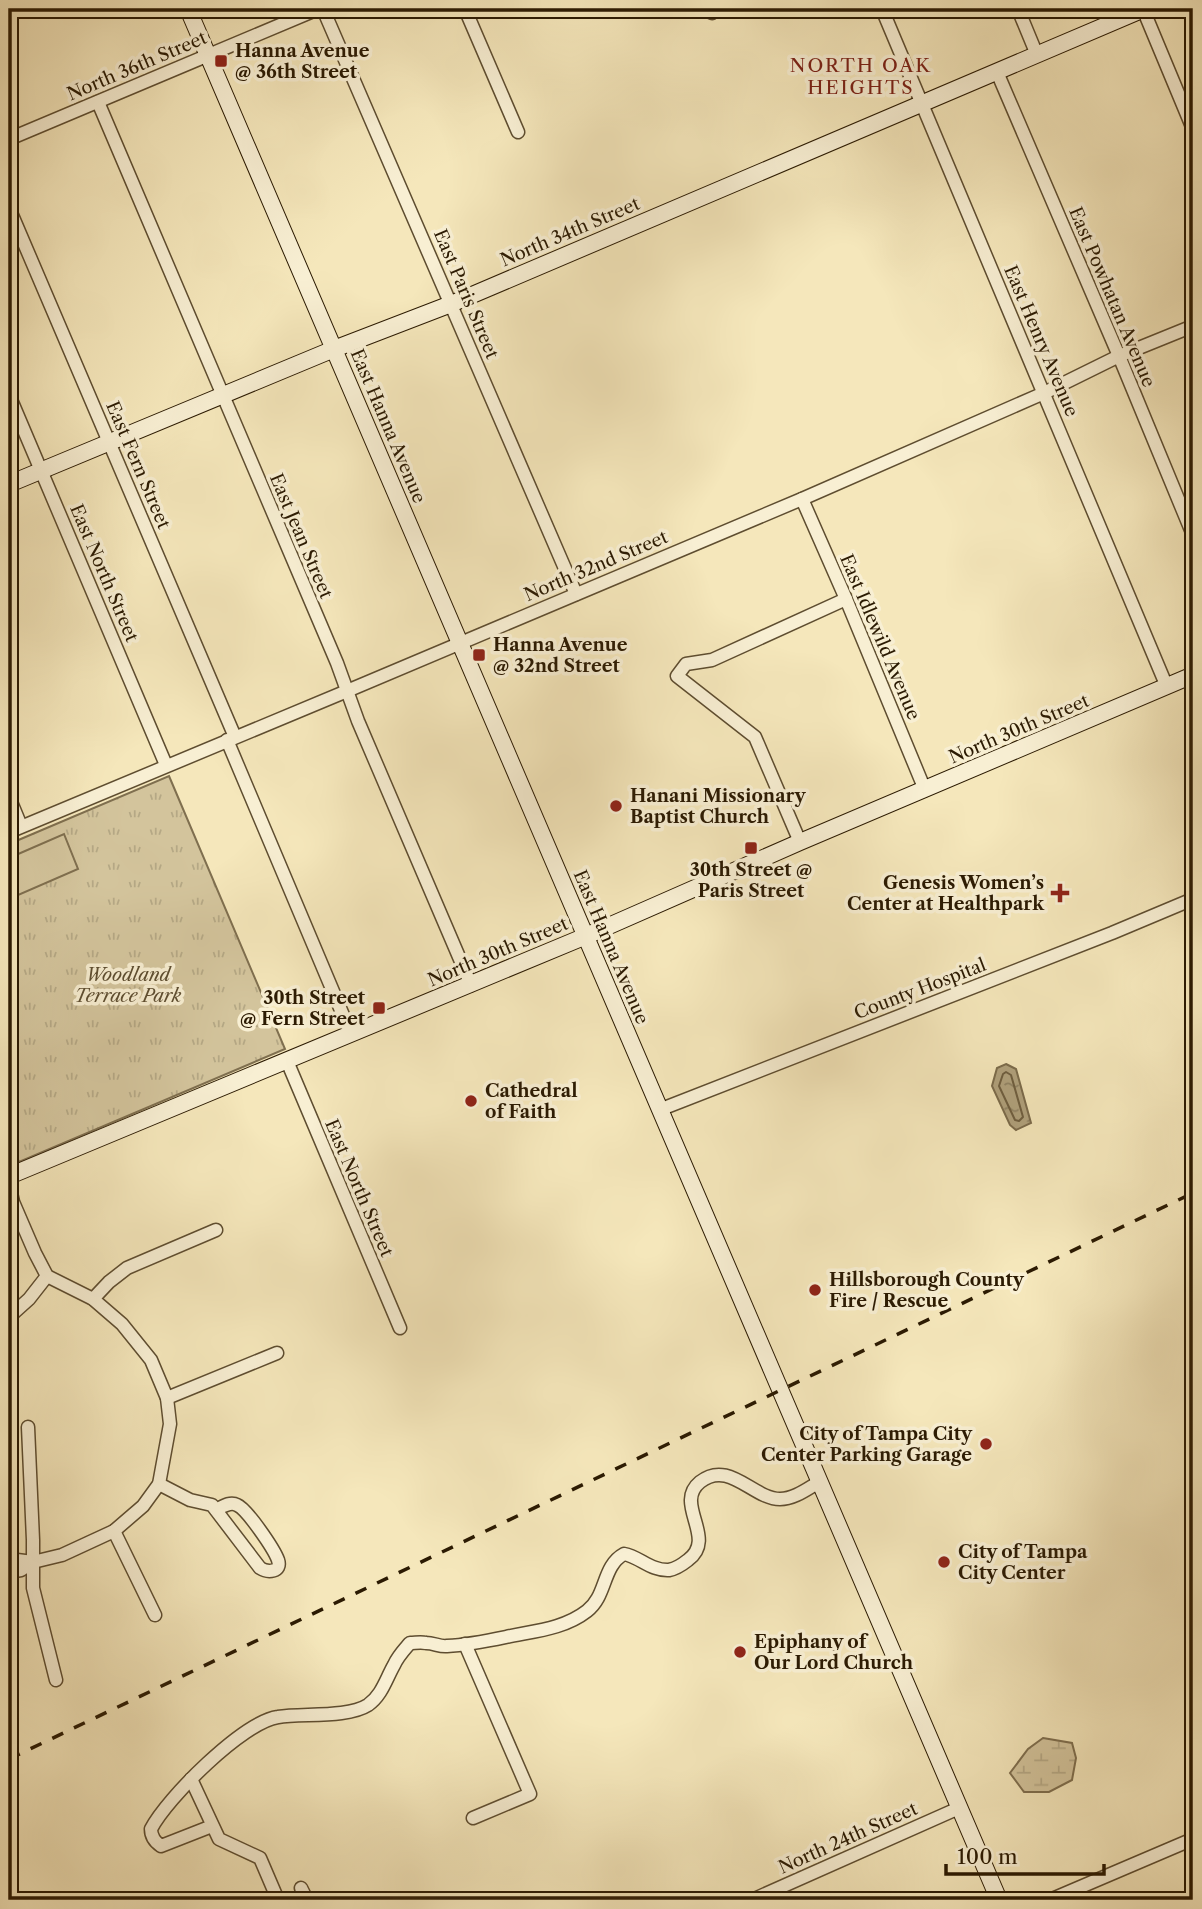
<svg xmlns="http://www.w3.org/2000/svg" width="1202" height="1909" viewBox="0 0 1202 1909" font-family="'Libre Caslon Text',serif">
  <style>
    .grass { fill: url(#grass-tufts); stroke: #7f6f4f; stroke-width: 2 }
    .wetland { fill: url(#wetland-marsh); stroke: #7f6f4f; stroke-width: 2 }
    .garden { fill: #d3c49c; stroke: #7f6f4f; stroke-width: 2 }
    .water { fill: url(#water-ripples); stroke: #7b6b4b; stroke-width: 2 }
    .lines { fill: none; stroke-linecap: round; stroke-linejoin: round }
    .shore { stroke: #6e5e3f; stroke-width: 2 }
    .street-casing { stroke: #5e4d30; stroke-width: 15 }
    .secondary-casing { stroke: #2b1a02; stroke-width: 18 }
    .street { stroke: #f8efd3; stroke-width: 12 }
    .secondary { stroke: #f8efd3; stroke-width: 16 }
    .rail { stroke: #2b1a02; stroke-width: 3.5; stroke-dasharray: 12 12; stroke-linecap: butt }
    .poi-dot { fill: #8f2418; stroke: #f8efd3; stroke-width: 2.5 }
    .labels { text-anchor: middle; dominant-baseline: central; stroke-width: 7; stroke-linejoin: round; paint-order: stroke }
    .poi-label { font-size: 18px; font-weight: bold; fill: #2b1a02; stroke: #f8efd3; text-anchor: start }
    .street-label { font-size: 18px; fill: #2b1a02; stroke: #f8efd3 }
    .park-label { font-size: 18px; font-style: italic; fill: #5d4d30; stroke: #f8efd3 }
    .neighbourhood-label { font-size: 19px; letter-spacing: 2px; fill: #7a1f14; stroke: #f8efd3 }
  </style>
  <defs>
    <pattern id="grass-tufts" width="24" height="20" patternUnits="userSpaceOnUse" patternTransform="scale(1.75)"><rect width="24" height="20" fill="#d3c49c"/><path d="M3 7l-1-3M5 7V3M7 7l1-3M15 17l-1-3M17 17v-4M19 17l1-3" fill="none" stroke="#b5a885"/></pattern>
    <pattern id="wetland-marsh" width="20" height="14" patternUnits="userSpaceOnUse" patternTransform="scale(1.75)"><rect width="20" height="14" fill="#d3c49c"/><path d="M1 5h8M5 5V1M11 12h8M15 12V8" fill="none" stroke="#b5a885"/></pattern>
    <pattern id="water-ripples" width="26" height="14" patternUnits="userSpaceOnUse" patternTransform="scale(1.75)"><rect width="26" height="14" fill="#b0a17c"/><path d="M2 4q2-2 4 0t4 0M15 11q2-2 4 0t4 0" fill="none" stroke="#8f8263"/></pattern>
  </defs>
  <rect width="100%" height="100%" fill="#f5e7bb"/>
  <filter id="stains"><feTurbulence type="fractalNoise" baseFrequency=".00286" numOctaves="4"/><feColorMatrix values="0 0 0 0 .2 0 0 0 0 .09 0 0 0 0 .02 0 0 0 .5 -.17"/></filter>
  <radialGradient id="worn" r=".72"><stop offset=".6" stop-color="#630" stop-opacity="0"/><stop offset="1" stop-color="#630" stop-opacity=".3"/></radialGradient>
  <!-- grass -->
  <polygon class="grass" points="169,776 285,1049 19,1162 9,1139 9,844"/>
  <!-- wetland -->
  <polygon class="wetland" points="1043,1738 1072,1743 1076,1758 1072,1780 1049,1792 1024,1792 1010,1773 1028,1749"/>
  <!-- garden -->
  <polygon class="garden" points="64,834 78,869 9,899 9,858"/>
  <!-- water -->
  <polygon class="water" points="1006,1064 1016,1069 1031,1123 1016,1130 1010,1125 992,1086 997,1068"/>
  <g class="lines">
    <!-- shore -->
    <polygon class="shore" points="1006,1072 1011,1075 1023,1117 1019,1121 1015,1120 999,1086 1003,1074"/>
    <defs>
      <g id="street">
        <polyline points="323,9 576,594"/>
        <polyline points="465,9 518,132"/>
        <polyline points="710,9 712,13"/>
        <polyline points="882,9 1167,687"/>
        <polyline points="1018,9 1037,55"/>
        <polyline points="1143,9 1193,129"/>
        <polyline points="997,72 1119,356 1193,535"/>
        <polyline points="98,102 337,663 358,721 471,985"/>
        <polyline points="9,139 318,9"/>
        <polyline points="9,208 235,737"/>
        <polyline points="9,395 166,765"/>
        <polyline points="802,499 846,599 925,790"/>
        <polyline points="227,740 351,1034"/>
        <polyline points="9,797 21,826"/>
        <polyline points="9,832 347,691 802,499 1044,393 1119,356 1193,326"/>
        <polyline points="800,842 755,737 677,676 686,664 712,660 846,599"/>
        <polyline points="287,1061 400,1328"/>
        <polyline points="659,1110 1112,933 1193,899"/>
        <polyline points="9,1184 13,1202 35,1253 47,1276 93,1299 122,1324 151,1360 167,1398 170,1424 159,1484 143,1506 114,1531 62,1555 33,1562 21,1570 9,1572"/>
        <polyline points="93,1299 109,1282 127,1268 216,1230"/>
        <polyline points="9,1317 29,1299 47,1276"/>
        <polyline points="167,1398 277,1353"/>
        <polyline points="28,1427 33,1540 33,1588 56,1680"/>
        <path d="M159,1484L190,1500L212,1505L260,1568C268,1573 282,1572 278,1560C274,1549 247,1509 237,1505C230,1501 222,1507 216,1510"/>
        <polyline points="114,1531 155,1615"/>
        <polyline points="9,1559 33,1562"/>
        <polyline points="465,1644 530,1794 473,1818"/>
        <polyline points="191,1779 219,1839 260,1858 278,1900"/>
        <path d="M212,1826L161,1846C155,1842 151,1836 151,1829C167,1798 243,1722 278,1717C302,1713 348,1718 368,1705C382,1695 386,1679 394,1665C398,1656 404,1650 410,1643C415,1643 421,1642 426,1643C434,1643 440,1647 447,1646C467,1645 487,1641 506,1637C534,1631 564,1629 587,1611C607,1596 602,1566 624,1554C640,1557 651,1571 669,1570C675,1569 683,1564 688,1560C718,1538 673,1504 700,1482C729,1459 753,1499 780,1499C794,1499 807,1489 819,1482"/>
        <polyline points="301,1888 307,1900"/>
        <polyline points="752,1900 959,1808"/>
        <polyline points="1050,1900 1193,1839"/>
      </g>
      <g id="secondary">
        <polyline points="188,9 999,1900"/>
        <polyline points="9,484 334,349 451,304 1144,9"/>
        <polyline points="9,1176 586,936 800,842 1193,675"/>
      </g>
    </defs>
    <!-- street casing -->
    <use href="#street" class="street-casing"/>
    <!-- secondary casing -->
    <use href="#secondary" class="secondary-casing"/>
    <!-- street -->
    <use href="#street" class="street"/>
    <!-- secondary -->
    <use href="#secondary" class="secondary"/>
    <!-- rail -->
    <polyline class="rail" points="9,1759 1193,1193"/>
  </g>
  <!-- markers -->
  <g class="poi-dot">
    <rect x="214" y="54" width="14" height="14" rx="3.5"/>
    <rect x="472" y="648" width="14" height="14" rx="3.5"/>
    <circle cx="616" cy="806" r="7"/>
    <rect x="744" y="841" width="14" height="14" rx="3.5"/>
    <path d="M1056.5 882.5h7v7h7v7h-7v7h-7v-7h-7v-7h7z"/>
    <rect x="372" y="1001" width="14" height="14" rx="3.5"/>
    <circle cx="471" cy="1101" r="7"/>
    <circle cx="815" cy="1290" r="7"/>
    <circle cx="986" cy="1444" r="7"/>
    <circle cx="944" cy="1562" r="7"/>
    <circle cx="740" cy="1652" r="7"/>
  </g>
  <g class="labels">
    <!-- poi labels -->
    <g class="poi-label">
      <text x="235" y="51">Hanna Avenue<tspan x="235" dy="21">@ 36th Street</tspan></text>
      <text x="493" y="645">Hanna Avenue<tspan x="493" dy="21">@ 32nd Street</tspan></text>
      <text x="630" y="796">Hanani Missionary<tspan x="630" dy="21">Baptist Church</tspan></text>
      <text x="751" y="870" text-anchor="middle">30th Street @<tspan x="751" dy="21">Paris Street</tspan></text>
      <text x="1044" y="883" text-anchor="end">Genesis Women’s<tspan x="1044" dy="21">Center at Healthpark</tspan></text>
      <text x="365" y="998" text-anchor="end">30th Street<tspan x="365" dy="21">@ Fern Street</tspan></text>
      <text x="485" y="1091">Cathedral<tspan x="485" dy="21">of Faith</tspan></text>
      <text x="829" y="1280">Hillsborough County<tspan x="829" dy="21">Fire / Rescue</tspan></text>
      <text x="972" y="1434" text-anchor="end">City of Tampa City<tspan x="972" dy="21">Center Parking Garage</tspan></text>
      <text x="958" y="1552">City of Tampa<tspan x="958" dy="21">City Center</tspan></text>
      <text x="754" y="1642">Epiphany of<tspan x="754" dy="21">Our Lord Church</tspan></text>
    </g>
    <!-- street labels -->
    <g class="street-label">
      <text transform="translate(137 66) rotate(-23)">North 36th Street</text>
      <text transform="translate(570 232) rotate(-23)">North 34th Street</text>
      <text transform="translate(466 294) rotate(67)">East Paris Street</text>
      <text transform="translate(1112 297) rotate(67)">East Powhatan Avenue</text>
      <text transform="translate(1041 341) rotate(67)">East Henry Avenue</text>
      <text transform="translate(388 426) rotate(67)">East Hanna Avenue</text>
      <text transform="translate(138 465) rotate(67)">East Fern Street</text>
      <text transform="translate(301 536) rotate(67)">East Jean Street</text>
      <text transform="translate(596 566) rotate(-23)">North 32nd Street</text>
      <text transform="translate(104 573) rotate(67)">East North Street</text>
      <text transform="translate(880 637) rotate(67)">East Idlewild Avenue</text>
      <text transform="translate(1019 729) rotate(-23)">North 30th Street</text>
      <text transform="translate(611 947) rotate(67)">East Hanna Avenue</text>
      <text transform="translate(498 952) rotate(-23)">North 30th Street</text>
      <text transform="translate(920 989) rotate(-21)">County Hospital</text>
      <text transform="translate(359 1188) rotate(67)">East North Street</text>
      <text transform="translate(848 1838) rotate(-24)">North 24th Street</text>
    </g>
    <!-- park labels -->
    <g class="park-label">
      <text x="128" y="975">Woodland<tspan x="128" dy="21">Terrace Park</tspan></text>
    </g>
    <!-- neighbourhood labels -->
    <g class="neighbourhood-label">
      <text x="861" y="65">NORTH OAK<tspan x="861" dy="22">HEIGHTS</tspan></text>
    </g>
  </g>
  <!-- margin -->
  <rect width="1202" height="1909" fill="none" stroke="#f5e7bb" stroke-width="35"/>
  <rect x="10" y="10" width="1181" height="1888" fill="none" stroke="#2b1a02" stroke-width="3.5"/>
  <rect x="18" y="18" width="1167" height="1874" fill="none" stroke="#2b1a02" stroke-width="2"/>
  <!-- scale -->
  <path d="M946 1864v10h158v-10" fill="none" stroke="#2b1a02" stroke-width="3.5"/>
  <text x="957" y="1864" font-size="21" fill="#2b1a02" stroke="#f8efd3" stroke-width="5" paint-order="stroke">100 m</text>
  <rect width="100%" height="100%" filter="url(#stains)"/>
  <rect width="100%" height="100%" fill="url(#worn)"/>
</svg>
